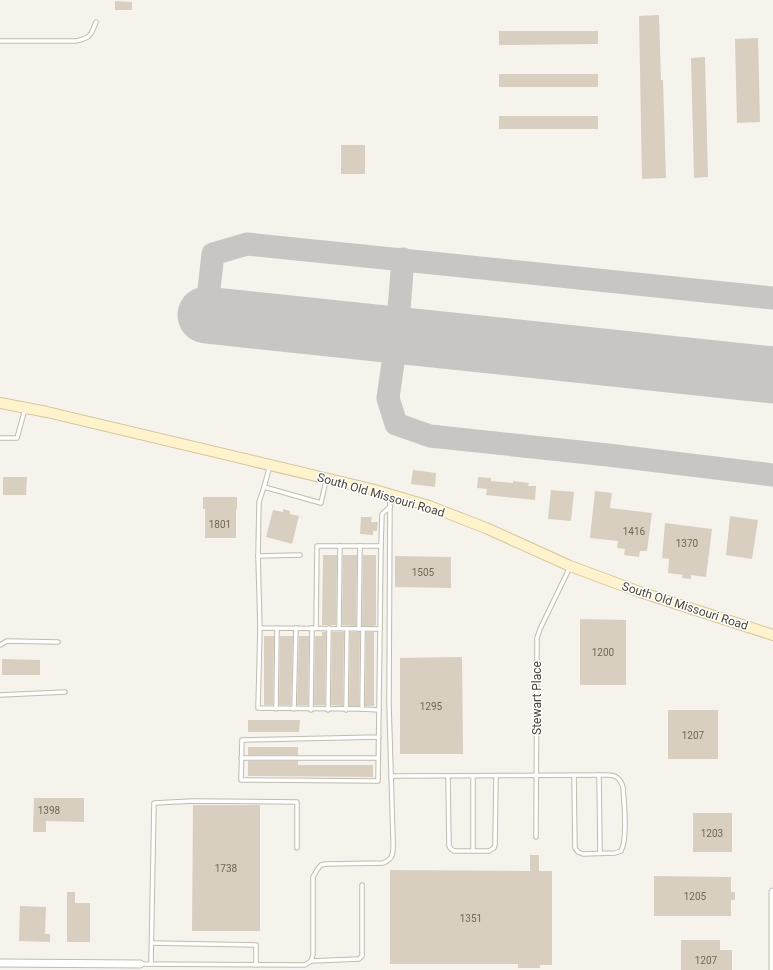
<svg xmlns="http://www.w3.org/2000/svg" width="773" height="970" viewBox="0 0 773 970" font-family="Roboto,sans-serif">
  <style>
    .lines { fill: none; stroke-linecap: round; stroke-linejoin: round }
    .taxiway { stroke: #c8c6c3; stroke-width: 23 }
    .runway { stroke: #c8c6c3; stroke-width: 57 }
    .building { fill: #d8cfc1 }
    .lane-casing { stroke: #c2bbae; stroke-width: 5.5 }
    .street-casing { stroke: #c2bbae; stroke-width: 9 }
    .secondary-casing { stroke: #d6c79b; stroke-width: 12 }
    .lane { stroke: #fff; stroke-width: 3.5 }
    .street { stroke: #fff; stroke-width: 7 }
    .secondary { stroke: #fff3cd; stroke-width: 10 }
    .labels { text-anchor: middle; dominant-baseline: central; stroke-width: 3; stroke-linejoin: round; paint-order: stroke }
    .number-label { font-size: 10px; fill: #6e675b }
    .street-label { font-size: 12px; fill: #4b4439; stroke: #fff }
  </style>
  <rect width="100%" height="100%" fill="#f6f3ec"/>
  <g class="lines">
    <!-- taxiway -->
    <g class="taxiway">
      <polyline points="403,259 397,335 388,398 396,424 430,436 608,455 773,475"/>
      <polyline points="206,315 213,254 247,244 773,298"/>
    </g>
    <!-- runway -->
    <polyline class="runway" points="206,315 773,375"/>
  </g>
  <!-- building -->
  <g class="building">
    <polygon points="115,1 132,2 132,10 115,10"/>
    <polygon points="659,15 661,80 663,80 666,178 642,179 639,16"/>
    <polygon points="499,31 598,31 598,44 499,45"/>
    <polygon points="758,38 760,122 737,123 735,39"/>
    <polygon points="705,57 708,177 694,178 691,58"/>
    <rect x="499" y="74" width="99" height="13"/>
    <rect x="499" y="116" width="99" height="13"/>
    <rect x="341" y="145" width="24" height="29"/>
    <polygon points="413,470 436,473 435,487 411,484"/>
    <polygon points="3,477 27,477 26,495 3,495"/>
    <polygon points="478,477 491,478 491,481 513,483 513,481 529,483 528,486 536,486 535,500 486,495 487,489 477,488"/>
    <polygon points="551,490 574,492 571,521 548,519"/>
    <polygon points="595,491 612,493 610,508 652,513 647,551 640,551 639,557 624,555 625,549 617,548 618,541 590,538"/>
    <polygon points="203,497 237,497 237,509 236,509 236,538 205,538 205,509 203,509"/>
    <polygon points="283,509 290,511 290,514 299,516 292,544 266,537 273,510 283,512"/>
    <polygon points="730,516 758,520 752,559 726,555"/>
    <polygon points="361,517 372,517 371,522 378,522 377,531 373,531 373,535 360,534"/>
    <polygon points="665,523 712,529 706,577 691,575 691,579 682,578 683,575 668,573 669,559 662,558"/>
    <polygon points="323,555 337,555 336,625 322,625"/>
    <polygon points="343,555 357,555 356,626 342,625"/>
    <polygon points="363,555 376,555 376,625 374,626 362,626"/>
    <polygon points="395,556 451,557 451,588 395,587"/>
    <polygon points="580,619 626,620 626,685 580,685"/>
    <polygon points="322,632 326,632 325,705 314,705 315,636 322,636"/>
    <polygon points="332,632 344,632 343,706 331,705"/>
    <polygon points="350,632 360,632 359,706 349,706"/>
    <polygon points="366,632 374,632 374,706 365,706"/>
    <polygon points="264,636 274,636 273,705 264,705"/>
    <polygon points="280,636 293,636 291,705 279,705"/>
    <polygon points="299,636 309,636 308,705 297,705"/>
    <polygon points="462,657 463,754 400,754 400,658"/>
    <polygon points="2,659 40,660 40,675 2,675"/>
    <rect x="668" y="710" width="50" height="49"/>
    <polygon points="248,720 300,720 299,732 248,732"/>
    <rect x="248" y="747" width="50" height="8"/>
    <polygon points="248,761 298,761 298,765 373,765 373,777 248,776"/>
    <polygon points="34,798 84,798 84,822 46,821 46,832 33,832"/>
    <polygon points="193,805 260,805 260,931 192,931"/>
    <rect x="693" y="813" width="39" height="39"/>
    <polygon points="530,855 539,855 539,871 552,871 552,965 540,965 540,968 518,968 518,964 390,964 390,870 530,871"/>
    <polygon points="654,876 731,877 731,892 735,892 735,900 731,900 731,916 654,916"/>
    <polygon points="67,892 75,892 75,903 90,903 90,942 67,942"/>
    <polygon points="20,906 46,907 45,934 50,934 50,942 19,941"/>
    <polygon points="681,940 720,940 720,950 732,950 732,970 681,970"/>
  </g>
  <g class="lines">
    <defs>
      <g id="lane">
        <path d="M0,41H76C91,38 91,35 96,22"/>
        <polyline points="0,438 17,438 25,409"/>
        <polyline points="270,465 264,487 321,503 326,480"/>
        <polyline points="264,487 259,502 258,556 300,555"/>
        <polyline points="381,546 382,514 390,507"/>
        <polyline points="258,556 260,628 380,629 381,546 317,546 316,628"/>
        <polyline points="260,628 258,708 362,709"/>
        <polyline points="339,628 340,546"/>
        <polyline points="359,629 360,546"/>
        <polyline points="363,629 362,709 379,710"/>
        <polyline points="0,645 7,641 58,642"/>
        <polyline points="0,695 65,692"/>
        <polyline points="276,709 277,628"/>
        <polyline points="294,709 296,628"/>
        <polyline points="311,710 312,628"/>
        <polyline points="328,710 329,628"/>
        <polyline points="346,710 347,629"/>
        <polyline points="379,737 242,740 241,780 378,781 380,629"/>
        <polyline points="241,758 378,758"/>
        <polyline points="599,775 600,853"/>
        <path d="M391,776L607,775C616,775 620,778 623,787C624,802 628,839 621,851L615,853L583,854L578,852L575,848L574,775"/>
        <polyline points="448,776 449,846 451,849 454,851 489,851 494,848 495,845 496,776"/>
        <polyline points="473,776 473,851"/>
        <polyline points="536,837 537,638 540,629 570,567"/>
        <polyline points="152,943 256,945 256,965"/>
        <polyline points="311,961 359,959 362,956 362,885"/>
        <path d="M140,964L305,965L311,961L313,955V877L317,870L321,865L326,864L383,863C395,859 393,850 393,839L389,705L390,496"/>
        <polyline points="151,964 154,803 193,801 297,802 297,848"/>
      </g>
      <g id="street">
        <polyline points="0,963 140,964"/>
        <polyline points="773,970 773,892"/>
      </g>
      <polyline id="secondary" points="0,403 47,412 375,490 429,506 486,528 570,566 640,592 773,635"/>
    </defs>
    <!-- lane casing -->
    <use href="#lane" class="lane-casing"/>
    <!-- street casing -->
    <use href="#street" class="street-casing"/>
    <!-- secondary casing -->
    <use href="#secondary" class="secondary-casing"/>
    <!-- lane -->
    <use href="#lane" class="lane"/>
    <!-- street -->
    <use href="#street" class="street"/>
    <!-- secondary -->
    <use href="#secondary" class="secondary"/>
  </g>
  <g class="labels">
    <!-- number labels -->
    <g class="number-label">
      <text x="220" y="524">1801</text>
      <text x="634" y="531">1416</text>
      <text x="687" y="543">1370</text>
      <text x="423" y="572">1505</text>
      <text x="603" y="652">1200</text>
      <text x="431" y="706">1295</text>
      <text x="693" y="735">1207</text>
      <text x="49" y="810">1398</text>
      <text x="712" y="833">1203</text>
      <text x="226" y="868">1738</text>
      <text x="695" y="896">1205</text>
      <text x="471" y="918">1351</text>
      <text x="706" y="960">1207</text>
    </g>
    <!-- street labels -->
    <g class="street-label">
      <text transform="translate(381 495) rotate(16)">South Old Missouri Road</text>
      <text transform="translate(685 606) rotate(18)">South Old Missouri Road</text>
      <text transform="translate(537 698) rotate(-90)">Stewart Place</text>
    </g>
  </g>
</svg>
